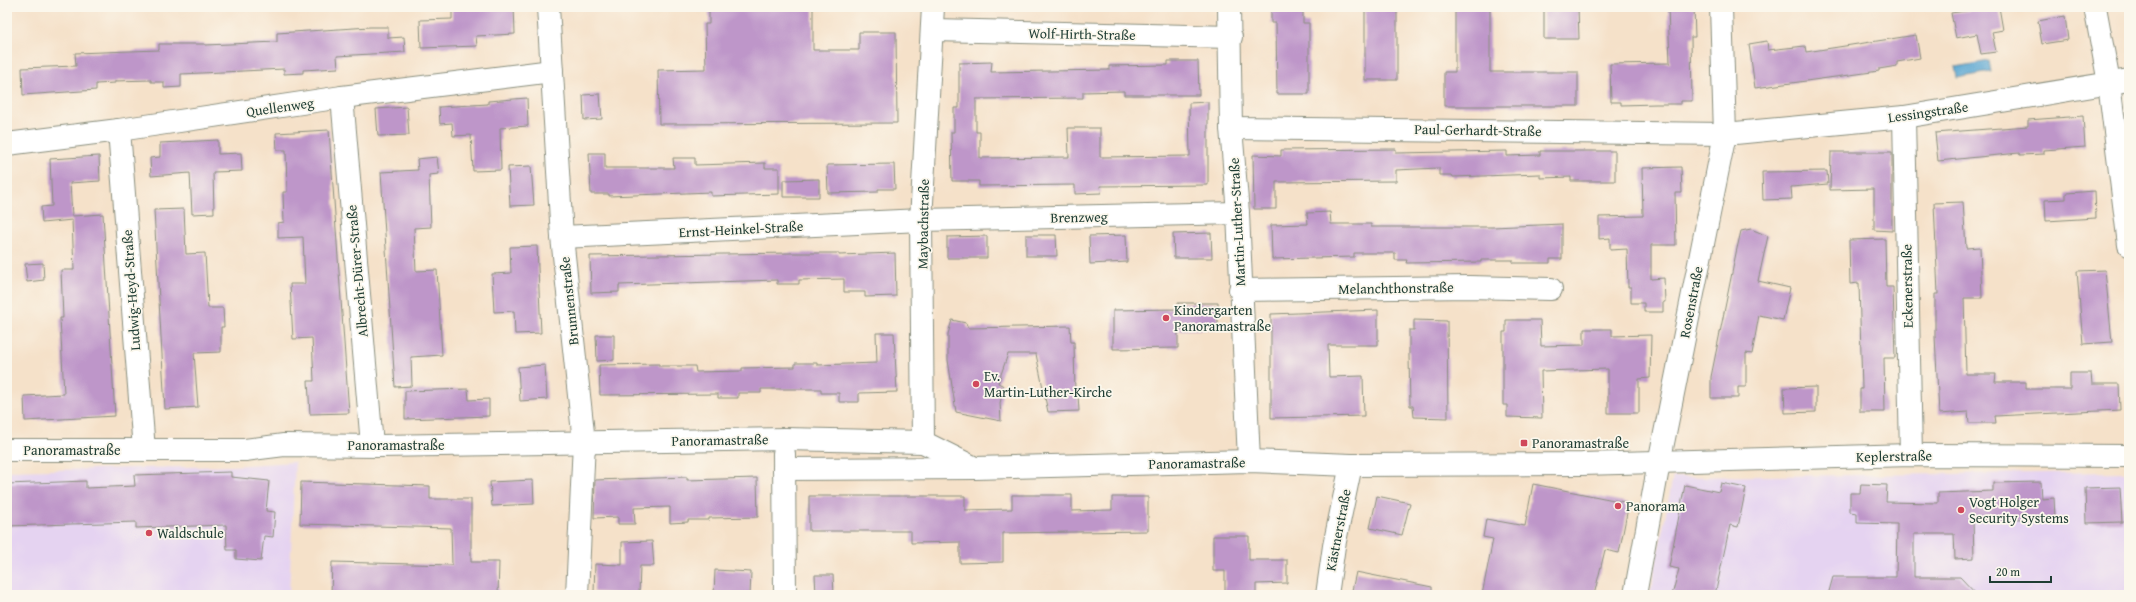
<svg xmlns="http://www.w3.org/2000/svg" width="2136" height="602" viewBox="0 0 2136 602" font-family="'Gentium Book Plus',serif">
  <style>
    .built { fill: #e5d3f1 }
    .water { fill: #58a5d1; stroke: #3c7182 }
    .building { fill: #be96c9 }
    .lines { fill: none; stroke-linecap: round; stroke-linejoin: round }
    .minor-casing { stroke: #8a8f7e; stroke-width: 24 }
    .minor { stroke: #fff; stroke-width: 22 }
    .poi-dot { fill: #d1495b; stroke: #fbf7ec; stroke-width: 1.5 }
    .labels { text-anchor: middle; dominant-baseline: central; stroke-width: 3.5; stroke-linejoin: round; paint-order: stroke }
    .street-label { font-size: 14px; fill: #1f3d34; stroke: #fbf7ec }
    .poi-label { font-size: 14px; fill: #1f3d34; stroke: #fbf7ec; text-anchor: start }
  </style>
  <rect width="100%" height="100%" fill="#fbf7ec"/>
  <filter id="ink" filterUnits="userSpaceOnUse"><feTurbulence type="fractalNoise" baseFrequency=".025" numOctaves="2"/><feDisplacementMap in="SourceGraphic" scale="8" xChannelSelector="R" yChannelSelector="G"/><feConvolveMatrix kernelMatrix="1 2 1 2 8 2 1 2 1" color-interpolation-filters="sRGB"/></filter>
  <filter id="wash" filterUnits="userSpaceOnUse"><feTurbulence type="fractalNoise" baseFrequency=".012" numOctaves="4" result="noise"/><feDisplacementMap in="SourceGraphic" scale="16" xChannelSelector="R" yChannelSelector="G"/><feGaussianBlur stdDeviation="0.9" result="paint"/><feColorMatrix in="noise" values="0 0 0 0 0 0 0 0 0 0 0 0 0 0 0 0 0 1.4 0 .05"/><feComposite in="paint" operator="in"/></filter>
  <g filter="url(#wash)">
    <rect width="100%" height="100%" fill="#f5e1c9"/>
    <!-- built -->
    <g class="built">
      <polygon points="295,462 289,595 7,595 7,471 233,466"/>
      <polygon points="2129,472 2129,595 1650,595 1673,477"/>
    </g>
    <!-- water -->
    <polygon class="water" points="1989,61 1991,72 1957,78 1955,67"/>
    <g id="blocks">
      <!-- building -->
      <g class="building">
        <polygon points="452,7 514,7 515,34 476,36 477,46 421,48 420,20 452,19"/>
        <polygon points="709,7 813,7 813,50 859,50 859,32 896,32 897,123 659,124 658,70 706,69 705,24 709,24"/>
        <polygon points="1271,7 1303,7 1303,23 1309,23 1309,94 1277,94 1276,23 1271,23"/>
        <polygon points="1365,7 1391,7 1391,9 1397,9 1397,80 1365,80"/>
        <polygon points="1455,7 1490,7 1490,72 1578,72 1578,106 1444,106 1444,72 1455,72"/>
        <polygon points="1544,7 1578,7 1579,39 1544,39"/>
        <polygon points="1668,7 1694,7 1695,37 1691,37 1692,101 1681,101 1681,104 1656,104 1621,105 1621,102 1611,102 1610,64 1670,63"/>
        <polygon points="1972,7 1999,7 2003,30 1992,32 1996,52 1981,54 1977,34 1956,38 1951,13 1973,10"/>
        <polygon points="2065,16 2068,40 2042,44 2038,21"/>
        <polygon points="370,27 388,27 388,38 404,37 405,52 337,56 338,68 303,70 303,73 284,74 284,69 181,74 181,87 164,88 164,82 151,82 151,80 115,81 115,83 96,84 96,90 23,95 22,68 76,66 75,53 159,50 159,44 205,44 205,45 277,42 277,33"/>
        <polygon points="1916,35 1920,58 1897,62 1897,66 1879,69 1879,71 1755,88 1749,44 1767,41 1768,50 1805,46 1806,52"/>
        <polygon points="1168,61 1198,61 1199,95 1124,95 1124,91 1083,92 1083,98 976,99 976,132 980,132 980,158 1069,157 1068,128 1100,128 1100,157 1190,156 1189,103 1208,102 1208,185 1100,186 1101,193 1075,194 1075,185 979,186 979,181 952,181 951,132 954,132 954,108 959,108 959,63 992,62 991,72 1109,70 1109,66 1168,65"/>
        <polygon points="600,94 602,119 584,120 583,95"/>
        <polygon points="527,98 528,126 500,128 501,170 473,171 471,135 453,136 452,123 440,124 439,107 488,104 488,101"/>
        <polygon points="407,107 409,135 378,136 376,109"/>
        <polygon points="2083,116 2085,147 2044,150 2044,154 2020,155 2019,153 1938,161 1935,133 2028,126 2028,120"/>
        <polygon points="329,130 349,413 310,414 308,381 314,381 312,338 293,339 290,284 305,284 303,237 278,238 278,223 284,222 283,192 287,192 286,150 277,150 276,133"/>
        <polygon points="218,140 218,154 241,153 242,171 213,172 214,213 192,214 190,173 151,176 150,158 160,157 160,143"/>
        <polygon points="1396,149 1396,153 1507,151 1507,156 1540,155 1540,151 1615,151 1615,181 1571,181 1571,177 1540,178 1540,174 1453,177 1452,175 1439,175 1439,168 1396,170 1396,181 1276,182 1276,209 1254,209 1253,155 1281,156 1281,150"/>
        <polygon points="1831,152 1892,152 1892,231 1874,230 1874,189 1830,190"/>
        <polygon points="589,153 605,153 605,168 674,168 673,158 695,158 695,165 765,163 765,168 779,168 779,194 711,196 711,192 609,196 609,194 591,194"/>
        <polygon points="99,156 100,181 70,183 72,216 103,214 115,416 25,421 24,396 64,394 60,318 63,318 61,270 74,270 72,220 42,223 41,207 52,206 50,159"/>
        <polygon points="437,157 439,174 429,175 431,227 414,228 416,271 437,270 442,355 411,357 412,386 395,387 381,172 418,170 417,159"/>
        <polygon points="894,164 895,189 878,189 878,192 828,193 827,165"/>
        <polygon points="531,166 534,205 510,206 508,167"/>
        <polygon points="1681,167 1682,193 1675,193 1676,245 1651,245 1651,279 1664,278 1665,302 1663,302 1663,312 1644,312 1644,303 1631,303 1631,287 1628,287 1627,249 1610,250 1610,238 1599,239 1599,217 1643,216 1642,168"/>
        <polygon points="1827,171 1828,184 1791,187 1792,199 1763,200 1762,172"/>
        <polygon points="819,179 819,197 783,197 783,180"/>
        <polygon points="2095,191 2096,218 2046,221 2045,200 2066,199 2066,193"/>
        <polygon points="1963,202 1966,248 1980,247 1982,298 1964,298 1966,374 1996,374 1995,382 2026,382 2026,389 2070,389 2070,373 2091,373 2092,384 2119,384 2120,410 1995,416 1996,423 1969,423 1968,412 1939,414 1935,336 1935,294 1938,294 1934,203"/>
        <polygon points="184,209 186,254 205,253 208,308 223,308 224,327 221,327 221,352 194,353 198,407 165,409 154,210"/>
        <polygon points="1330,212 1331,224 1371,224 1371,227 1493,227 1562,224 1562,259 1550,259 1550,263 1513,263 1513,260 1481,260 1481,262 1406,263 1407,260 1395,260 1395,253 1354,253 1354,257 1272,259 1271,225 1308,224 1307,213"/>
        <polygon points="1751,229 1768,236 1758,281 1790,288 1783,320 1759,315 1752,354 1746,353 1746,387 1738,387 1738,398 1711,398 1711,377 1736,253 1741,231"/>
        <polygon points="1211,233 1212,258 1174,258 1173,234"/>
        <polygon points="1026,235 1056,235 1057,256 1026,256"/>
        <polygon points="1126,235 1127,262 1090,264 1089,236"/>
        <polygon points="987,236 987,258 947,258 947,237"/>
        <polygon points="1885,239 1886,287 1893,287 1895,358 1884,358 1885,412 1860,412 1860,389 1862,389 1859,283 1850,284 1849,240"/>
        <polygon points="537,246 541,333 515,334 514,311 494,312 492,274 511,273 510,247"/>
        <polygon points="791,253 839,253 839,255 895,253 896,296 865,297 865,292 844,292 844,279 799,280 799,284 777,284 777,280 619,285 619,292 591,293 590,256"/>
        <polygon points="43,263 44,280 27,282 25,264"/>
        <polygon points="2105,270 2112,342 2083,344 2077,271"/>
        <polygon points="1178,303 1218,303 1218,329 1178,330 1178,348 1113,349 1113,310 1178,309"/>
        <polygon points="1378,310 1378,345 1328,345 1329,377 1363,376 1364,416 1271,418 1271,314"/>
        <polygon points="952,320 966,323 968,328 1070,326 1071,342 1074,342 1075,395 1078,395 1079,411 1048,412 1036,354 1008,354 998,383 1004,386 1000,403 1001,421 956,412 948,360 948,334"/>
        <polygon points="1414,320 1447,321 1448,418 1414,417 1413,406 1410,406 1409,356 1409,330 1414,330"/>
        <polygon points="1506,320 1540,320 1541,346 1584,345 1584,329 1612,329 1612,336 1651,335 1650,378 1639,379 1639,413 1608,413 1608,369 1541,371 1542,418 1507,417 1507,405 1503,405 1503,332 1506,332"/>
        <polygon points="876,333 894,333 897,392 859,393 859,402 839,402 839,393 821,393 821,389 761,389 761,393 738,393 738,398 718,398 718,394 600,395 599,365 659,364 659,366 695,366 696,372 742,371 742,368 795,367 795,363 817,363 817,365 877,363"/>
        <polygon points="596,335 614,335 614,360 597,361"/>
        <polygon points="545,365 547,399 520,401 518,367"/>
        <polygon points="1816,387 1816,412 1785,413 1784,388"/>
        <polygon points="468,389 469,400 489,399 489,416 405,419 405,391"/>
        <polygon points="231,472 231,477 269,481 266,511 275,512 273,537 264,536 261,561 236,559 236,550 227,550 226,525 136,528 136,522 7,526 7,484 86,481 86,488 135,486 134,475"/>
        <polygon points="687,477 687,480 757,478 758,517 709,518 709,520 688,520 688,522 670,523 670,507 634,508 635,524 618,524 618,517 594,518 595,480"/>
        <polygon points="533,480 534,504 492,506 490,482"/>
        <polygon points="301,482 430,486 430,499 471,499 471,562 499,562 498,595 331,595 332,562 452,565 451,528 300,524"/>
        <polygon points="2041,482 2042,499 2054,498 2055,518 1973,520 1974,558 1955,559 1954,534 1914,534 1914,577 1960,577 1977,595 1828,595 1833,577 1896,577 1897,524 1857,523 1857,513 1850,512 1850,493 1860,493 1861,484 1887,485 1886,502 1938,503 1938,493 1993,491 1993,483"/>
        <polygon points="1721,483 1746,488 1738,527 1730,525 1715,595 1672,595 1679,569 1669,567 1685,485 1719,492"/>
        <polygon points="1533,484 1629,503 1619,553 1605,550 1594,595 1482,595 1493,539 1483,537 1486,519 1525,526"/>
        <polygon points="2120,487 2122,522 2086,523 2085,488"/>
        <polygon points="1012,495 1072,495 1072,511 1112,510 1112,497 1148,497 1148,531 1003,533 1003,562 960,563 960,542 911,543 911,531 809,531 809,496 965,496 965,510 1012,509"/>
        <polygon points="1377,496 1410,503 1402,535 1370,528"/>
        <polygon points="1213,536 1249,536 1249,560 1287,560 1287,583 1256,584 1256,595 1225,595 1225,571 1213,571"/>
        <polygon points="652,541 654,566 640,566 639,595 594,592 595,564 622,565 622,542"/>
        <polygon points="715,570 751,572 750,595 714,595"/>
        <polygon points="1356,572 1432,587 1432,595 1351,595"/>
        <polygon points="815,575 833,575 834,595 816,595"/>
      </g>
    </g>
  </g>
  <g filter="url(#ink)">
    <use href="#blocks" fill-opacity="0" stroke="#8a8f7e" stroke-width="1"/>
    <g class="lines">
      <defs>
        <g id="minor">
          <polyline points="548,7 562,237 584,442 577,595"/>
          <polyline points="1229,7 1231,128 1238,213 1249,461"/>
          <polyline points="2095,7 2109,83 2129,245"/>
          <polyline points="933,30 1231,37"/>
          <polyline points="342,97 372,445"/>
          <polyline points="1904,117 1911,455"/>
          <polyline points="1231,128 1725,134 1904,117 2129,80"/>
          <polyline points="119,130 144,450"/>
          <polyline points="7,144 119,130 342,97 552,71"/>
          <polyline points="562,237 921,220 1238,213"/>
          <polyline points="1240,290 1469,287 1551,289"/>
          <polyline points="923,442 921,220 933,7"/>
          <polyline points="7,450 245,450 284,445 379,446 785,439 923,442 971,466"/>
          <polyline points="784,454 785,595"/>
          <polyline points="784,469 975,468 1249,461 1351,465 1582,464 1911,455 2129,456"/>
          <polyline points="1327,595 1334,546 1351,465"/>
          <polyline points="1635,595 1659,463 1725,134 1721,7"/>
        </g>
      </defs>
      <!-- minor casing -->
      <use href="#minor" class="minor-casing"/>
      <!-- minor -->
      <use href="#minor" class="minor"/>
    </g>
  </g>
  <!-- markers -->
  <g class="poi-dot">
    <circle cx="1166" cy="318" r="4"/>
    <circle cx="976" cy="384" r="4"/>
    <rect x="1520" y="439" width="8" height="8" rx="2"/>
    <circle cx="1618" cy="506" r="4"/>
    <circle cx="1961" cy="510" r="4"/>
    <circle cx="149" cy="533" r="4"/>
  </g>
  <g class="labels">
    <!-- street labels -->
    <g class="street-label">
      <text transform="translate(1082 34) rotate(1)">Wolf-Hirth-Straße</text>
      <text transform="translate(280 107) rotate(-8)">Quellenweg</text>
      <text transform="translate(1928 112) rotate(-8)">Lessingstraße</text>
      <text transform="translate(1478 130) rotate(1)">Paul-Gerhardt-Straße</text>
      <text transform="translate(1079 217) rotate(-1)">Brenzweg</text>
      <text transform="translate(1237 222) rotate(-93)">Martin-Luther-Straße</text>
      <text transform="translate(923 224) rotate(-89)">Maybachstraße</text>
      <text transform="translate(741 229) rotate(-3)">Ernst-Heinkel-Straße</text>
      <text transform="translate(357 271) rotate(-95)">Albrecht-Dürer-Straße</text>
      <text transform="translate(1907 286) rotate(-91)">Eckenerstraße</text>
      <text transform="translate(1396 288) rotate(-1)">Melanchthonstraße</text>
      <text transform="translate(131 290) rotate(-94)">Ludwig-Heyd-Straße</text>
      <text transform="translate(569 301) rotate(-96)">Brunnenstraße</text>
      <text transform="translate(1691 302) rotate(-79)">Rosenstraße</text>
      <text transform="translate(720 440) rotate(-1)">Panoramastraße</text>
      <text x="396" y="445">Panoramastraße</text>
      <text x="72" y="450">Panoramastraße</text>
      <text transform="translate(1894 456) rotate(-1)">Keplerstraße</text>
      <text transform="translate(1197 463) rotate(-1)">Panoramastraße</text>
      <text transform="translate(1338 530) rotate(-79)">Kästnerstraße</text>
    </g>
    <!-- poi labels -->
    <g class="poi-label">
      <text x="1174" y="310">Kindergarten<tspan x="1174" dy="16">Panoramastraße</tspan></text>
      <text x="984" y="376">Ev.<tspan x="984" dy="16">Martin-Luther-Kirche</tspan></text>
      <text x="1532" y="443">Panoramastraße</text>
      <text x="1969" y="502">Vogt Holger<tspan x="1969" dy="16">Security Systems</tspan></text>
      <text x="1626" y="506">Panorama</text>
      <text x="157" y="533">Waldschule</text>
    </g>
  </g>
  <!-- margin -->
  <rect width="2136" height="602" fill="none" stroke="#fbf7ec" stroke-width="24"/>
  <!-- scale -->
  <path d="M1990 576v6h61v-6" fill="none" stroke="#1f3d34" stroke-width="2"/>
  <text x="1996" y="576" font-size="12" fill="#1f3d34" stroke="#fbf7ec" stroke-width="3" paint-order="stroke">20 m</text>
</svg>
